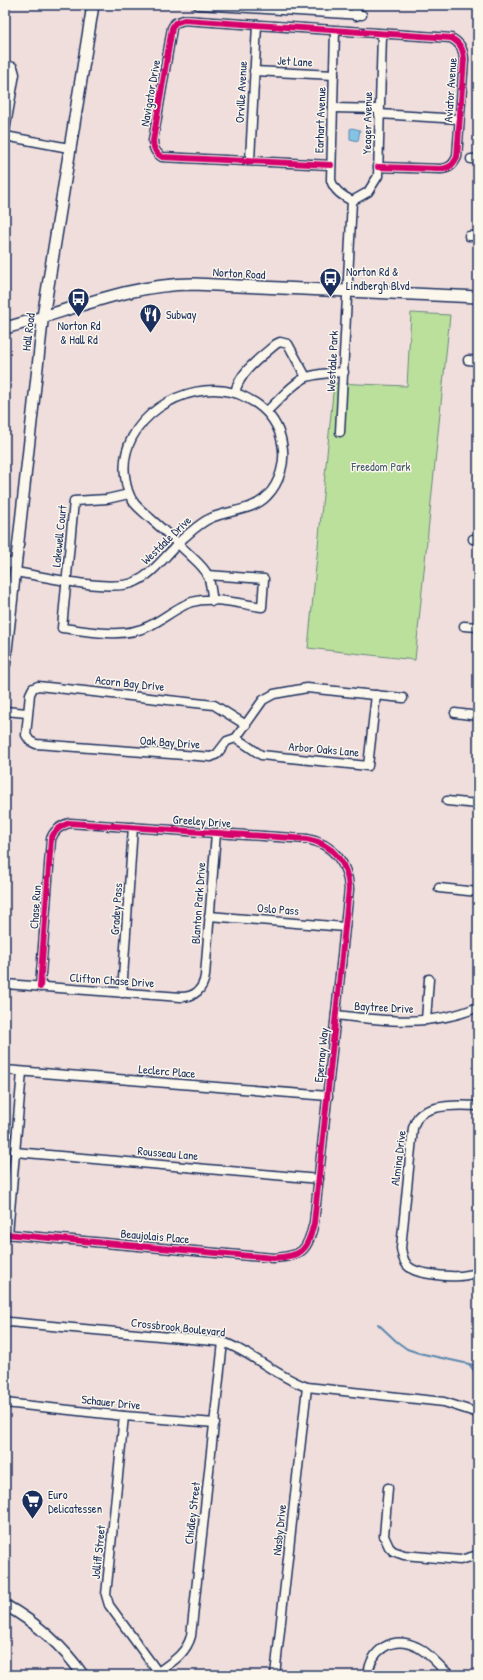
<svg xmlns="http://www.w3.org/2000/svg" width="483" height="1680" viewBox="0 0 483 1680" font-family="'Patrick Hand',sans-serif">
  <style>
    .green { fill: #bae09b; stroke: #6a887c }
    .water { fill: #84c3e4; stroke: #5a88ae }
    .lines { fill: none; stroke-linecap: round; stroke-linejoin: round }
    .stream { stroke: #5a88ae; stroke-width: 2 }
    .minor-casing { stroke: #1b2f5e; stroke-width: 11 }
    .tertiary-casing { stroke: #1b2f5e; stroke-width: 13 }
    .secondary-casing { stroke: #1b2f5e; stroke-width: 14 }
    .minor { stroke: #fbf7ec; stroke-width: 8 }
    .tertiary { stroke: #fbf7ec; stroke-width: 10 }
    .secondary { stroke: #fbf7ec; stroke-width: 11 }
    .cycleway-casing { stroke: #fbf7ec; stroke-width: 8 }
    .cycleway { stroke: #d6006c; stroke-width: 6 }
    .labels { text-anchor: middle; dominant-baseline: central; stroke-width: 3; stroke-linejoin: round; paint-order: stroke }
    .street-label { font-size: 12px; fill: #1b2f5e; stroke: #fbf7ec }
    .poi-label { font-size: 12px; fill: #1b2f5e; stroke: #fbf7ec; text-anchor: start }
    .park-label { font-size: 12px; fill: #435b6d; stroke: #fbf7ec }
  </style>
  <rect width="100%" height="100%" fill="#f0dedc"/>
  <filter id="ink" filterUnits="userSpaceOnUse"><feTurbulence type="fractalNoise" baseFrequency=".025" numOctaves="2"/><feDisplacementMap in="SourceGraphic" scale="8" xChannelSelector="R" yChannelSelector="G"/><feConvolveMatrix kernelMatrix="1 2 1 2 8 2 1 2 1" color-interpolation-filters="sRGB"/></filter>
  <g filter="url(#ink)">
    <!-- green -->
    <polygon class="green" points="411,313 450,315 415,660 308,648 334,383 407,386"/>
    <!-- water -->
    <polygon class="water" points="352,128 360,130 358,141 350,139 350,129"/>
    <g class="lines">
      <!-- stream -->
      <g class="stream">
        <polyline points="378,1324 396,1341 407,1349 419,1353 478,1366"/>
        <polyline points="469,1364 478,1376"/>
      </g>
      <defs>
        <g id="minor">
          <polyline points="198,5 362,15"/>
          <polyline points="356,16 356,5"/>
          <path d="M335,31L331,180C334,191 343,196 352,201"/>
          <polyline points="5,65 13,67 15,74 5,131"/>
          <polyline points="254,71 334,75"/>
          <polyline points="333,108 379,109"/>
          <polyline points="379,114 459,119"/>
          <polyline points="5,136 69,148"/>
          <polyline points="471,159 478,159"/>
          <polyline points="250,160 257,25"/>
          <path d="M331,165L162,157C155,153 153,148 153,141L172,28L175,23L184,20L451,38C460,43 463,48 464,59L457,157C453,165 450,168 441,169L378,167"/>
          <polyline points="352,201 368,192 378,176 382,34"/>
          <polyline points="469,236 478,236"/>
          <polyline points="468,360 478,361"/>
          <path d="M235,393C239,372 261,357 276,344L280,342L288,344L306,377"/>
          <path d="M267,411C278,401 294,382 307,377C319,373 331,373 344,372"/>
          <polyline points="340,432 352,201"/>
          <path d="M129,494L107,499L74,501L62,628C90,631 123,639 149,626C162,620 180,605 192,602C214,596 240,604 262,607L264,579L207,575"/>
          <polyline points="473,539 478,539"/>
          <polyline points="5,562 16,564"/>
          <path d="M15,572C43,576 110,593 135,582C151,575 162,560 174,548L180,541C190,533 199,523 211,518C229,510 253,511 267,496C280,483 286,461 282,443C279,426 271,414 257,404C250,400 243,395 235,393C185,378 118,420 125,476C126,486 129,497 135,504C140,510 146,514 151,519C164,530 176,542 189,554C195,560 203,566 207,574C211,581 211,593 213,601"/>
          <polyline points="464,626 478,627"/>
          <polyline points="5,711 27,713"/>
          <polyline points="455,713 478,716"/>
          <polyline points="246,725 214,705 38,686 33,688 30,694 26,735 30,741 36,744 211,757 217,754 227,741 236,738 263,700 274,694 307,688 403,698"/>
          <polyline points="236,738 261,755 368,766 376,695"/>
          <polyline points="447,801 478,804"/>
          <polyline points="439,888 478,892"/>
          <polyline points="209,916 345,927"/>
          <path d="M5,984L181,997C195,997 203,989 205,976L216,833"/>
          <polyline points="122,993 133,827"/>
          <path d="M336,1015C383,1021 433,1027 478,1007"/>
          <polyline points="426,1020 429,979"/>
          <polyline points="5,1070 328,1096"/>
          <path d="M478,1106C462,1105 429,1104 418,1117C416,1120 414,1125 413,1128L401,1248C402,1256 404,1265 412,1269C420,1274 450,1277 459,1276C465,1276 472,1274 478,1273"/>
          <polyline points="15,1152 319,1179"/>
          <path d="M5,1234L273,1258C303,1256 307,1251 314,1223L349,889C348,863 333,844 307,839L69,823C60,826 54,830 51,839L40,987"/>
          <polyline points="8,1234 22,1072"/>
          <path d="M5,1323L9,1322L223,1342C253,1353 277,1377 307,1387L444,1402L478,1413"/>
          <polyline points="5,1403 124,1416 215,1423"/>
          <polyline points="124,1416 106,1595 109,1605 160,1675"/>
          <polyline points="388,1488 384,1536 389,1547 393,1551 404,1555 460,1560 478,1555"/>
          <path d="M158,1672C172,1662 186,1654 191,1636L223,1342"/>
          <polyline points="275,1675 307,1387"/>
          <path d="M368,1675C371,1649 393,1635 417,1647C429,1652 439,1667 450,1675"/>
        </g>
        <g id="tertiary">
          <polyline points="5,664 43,317"/>
          <path d="M5,1605C37,1623 62,1645 83,1675"/>
        </g>
        <g id="secondary">
          <polyline points="43,317 93,5"/>
          <path d="M5,328C67,312 128,284 193,284L478,297"/>
        </g>
      </defs>
      <!-- minor casing -->
      <use href="#minor" class="minor-casing"/>
      <!-- tertiary casing -->
      <use href="#tertiary" class="tertiary-casing"/>
      <!-- secondary casing -->
      <use href="#secondary" class="secondary-casing"/>
      <!-- minor -->
      <use href="#minor" class="minor"/>
      <!-- tertiary -->
      <use href="#tertiary" class="tertiary"/>
      <!-- secondary -->
      <use href="#secondary" class="secondary"/>
      <defs>
        <g id="cycleway">
          <path d="M331,165L162,157C155,153 153,148 153,141L172,28L175,23L184,20L451,38C460,43 463,48 464,59L457,157C453,165 450,168 441,169L378,167"/>
          <path d="M5,1234L273,1258C303,1256 307,1251 314,1223L349,889C348,863 333,844 307,839L69,823C60,826 54,830 51,839L40,987"/>
        </g>
      </defs>
      <!-- cycleway casing -->
      <use href="#cycleway" class="cycleway-casing"/>
      <!-- cycleway -->
      <use href="#cycleway" class="cycleway"/>
    </g>
  </g>
  <!-- icons -->
  <defs>
    <symbol id="bus-pin" viewBox="-11 -11 22 30"><path d="M0 17L-7.5 6A9.5 9.5 0 1 1 7.5 6Z" fill="#1b2f5e" stroke="#fbf7ec"/><path d="M-5-6H5V4H4V6H2V4H-2V6H-4V4H-5ZM-3.5-4V0h7V-4ZM-3.5 1.2v1.5H-2V1.2ZM2 1.2v1.5H3.5V1.2Z" fill="#fff"/></symbol>
    <symbol id="restaurant-pin" viewBox="-11 -11 22 30"><path d="M0 17L-7.5 6A9.5 9.5 0 1 1 7.5 6Z" fill="#1b2f5e" stroke="#fbf7ec"/><path d="M-5-6h1v4h1v-4h1v4h1v-4h1v5L-1.5 .5V6h-2V.5L-5-1ZM5-6V6H3V1.5H1.5Q1.5-4 5-6Z" fill="#fff"/></symbol>
    <symbol id="supermarket-pin" viewBox="-11 -11 22 30"><path d="M0 17L-7.5 6A9.5 9.5 0 1 1 7.5 6Z" fill="#1b2f5e" stroke="#fbf7ec"/><path d="M-6-5.5h2.5l.6 2H6L4.5 2H-2.5L-4.4-4H-6ZM-1.5 3.2a1.3 1.3 0 1 0 .1 0ZM3 3.2a1.3 1.3 0 1 0 .1 0Z" fill="#fff"/></symbol>
  </defs>
  <g fill-rule="evenodd">
    <use href="#bus-pin" x="318" y="266" width="25" height="34"/>
    <use href="#bus-pin" x="66" y="286" width="25" height="34"/>
    <use href="#restaurant-pin" x="138" y="302" width="25" height="34"/>
    <use href="#supermarket-pin" x="20" y="1488" width="25" height="34"/>
  </g>
  <g class="labels">
    <!-- street labels -->
    <g class="street-label">
      <text transform="translate(295 61) rotate(3)">Jet Lane</text>
      <text transform="translate(450 90) rotate(-86)">Aviator Avenue</text>
      <text transform="translate(241 92) rotate(-87)">Orville Avenue</text>
      <text transform="translate(150 93) rotate(-80)">Navigator Drive</text>
      <text transform="translate(320 120) rotate(-88)">Earhart Avenue</text>
      <text transform="translate(367 123) rotate(-89)">Yeager Avenue</text>
      <text transform="translate(239 273) rotate(3)">Norton Road</text>
      <text transform="translate(28 332) rotate(-83)">Hall Road</text>
      <text transform="translate(332 361) rotate(-87)">Westdale Park</text>
      <text transform="translate(59 536) rotate(-84)">Lakewell Court</text>
      <text transform="translate(166 540) rotate(-44)">Westdale Drive</text>
      <text transform="translate(130 683) rotate(6)">Acorn Bay Drive</text>
      <text transform="translate(170 742) rotate(4)">Oak Bay Drive</text>
      <text transform="translate(324 749) rotate(5)">Arbor Oaks Lane</text>
      <text transform="translate(202 821) rotate(4)">Greeley Drive</text>
      <text transform="translate(198 903) rotate(-86)">Blanton Park Drive</text>
      <text transform="translate(35 907) rotate(-86)">Chase Run</text>
      <text transform="translate(116 909) rotate(-86)">Gradey Pass</text>
      <text transform="translate(278 909) rotate(4)">Oslo Pass</text>
      <text transform="translate(112 980) rotate(4)">Clifton Chase Drive</text>
      <text transform="translate(384 1007) rotate(3)">Baytree Drive</text>
      <text transform="translate(321 1055) rotate(-84)">Epernay Way</text>
      <text transform="translate(167 1071) rotate(5)">Leclerc Place</text>
      <text transform="translate(168 1153) rotate(5)">Rousseau Lane</text>
      <text transform="translate(398 1158) rotate(-83)">Almina Drive</text>
      <text transform="translate(155 1236) rotate(5)">Beaujolais Place</text>
      <text transform="translate(178 1327) rotate(6)">Crossbrook Boulevard</text>
      <text transform="translate(111 1402) rotate(6)">Schauer Drive</text>
      <text transform="translate(192 1513) rotate(-83)">Chidley Street</text>
      <text transform="translate(279 1530) rotate(-84)">Nasby Drive</text>
      <text transform="translate(98 1552) rotate(-84)">Jolliff Street</text>
    </g>
    <!-- poi labels -->
    <g class="poi-label">
      <text x="346" y="271">Norton Rd &amp;<tspan x="346" dy="14">Lindbergh Blvd</tspan></text>
      <text x="166" y="314">Subway</text>
      <text x="79" y="325" text-anchor="middle">Norton Rd<tspan x="79" dy="14">&amp; Hall Rd</tspan></text>
      <text x="48" y="1494">Euro<tspan x="48" dy="14">Delicatessen</tspan></text>
    </g>
    <!-- park labels -->
    <g class="park-label">
      <text x="381" y="466">Freedom Park</text>
    </g>
  </g>
  <!-- margin -->
  <rect width="483" height="1680" fill="none" stroke="#fbf7ec" stroke-width="20"/>
  <rect x="10" y="10" width="463" height="1660" fill="none" stroke="#1b2f5e" stroke-width="1.5" filter="url(#ink)"/>
</svg>
